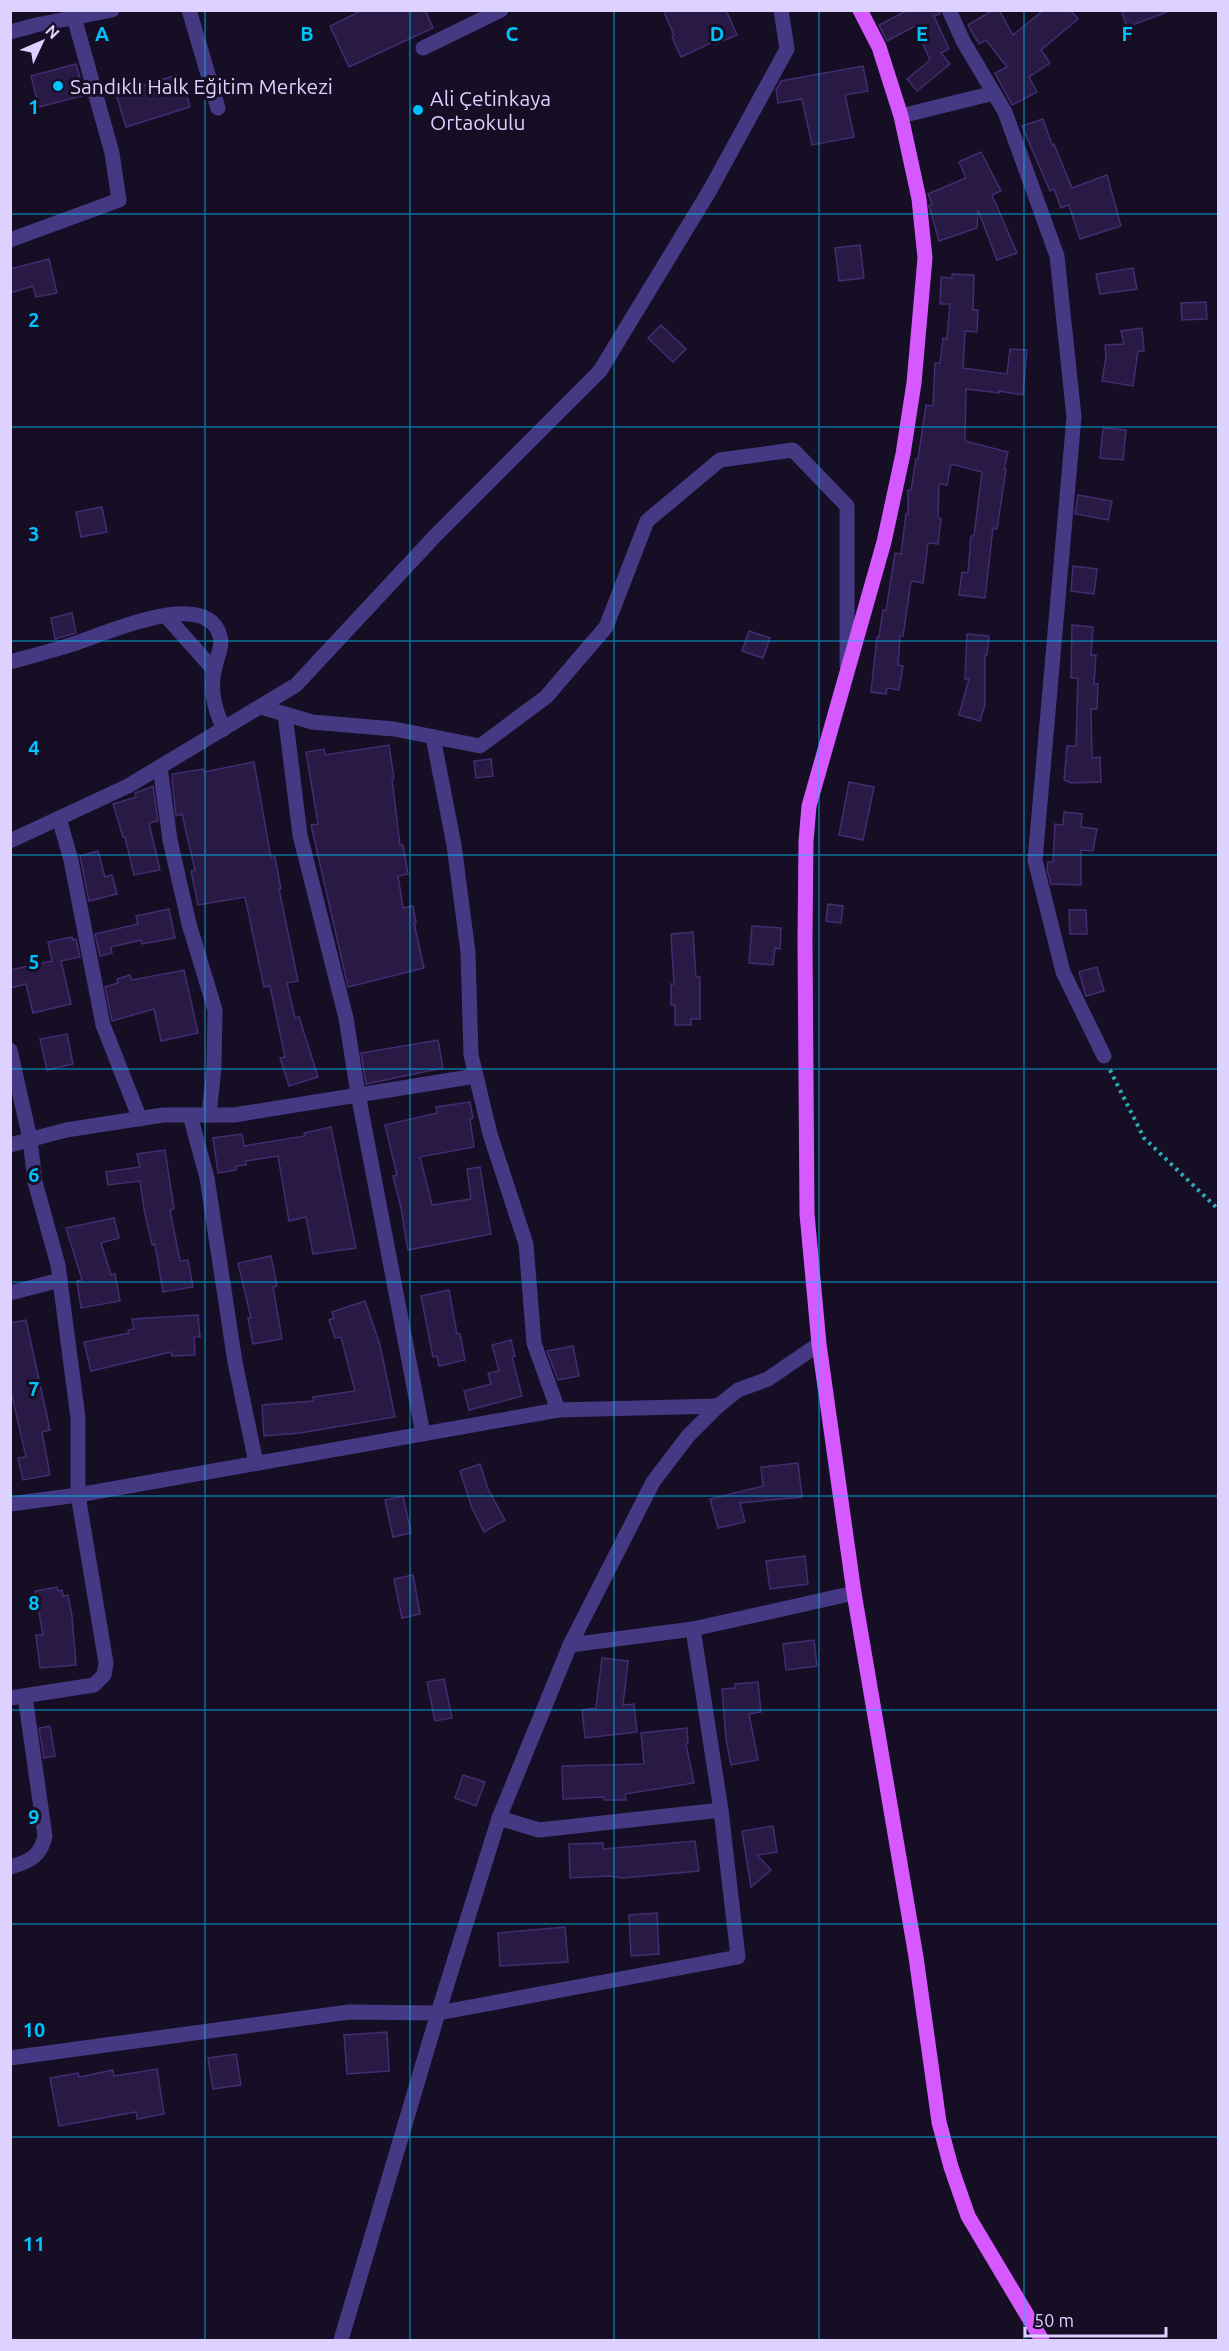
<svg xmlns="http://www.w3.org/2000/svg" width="1229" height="2351" viewBox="0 0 1229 2351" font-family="Ubuntu,sans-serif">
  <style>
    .building { fill: #281a45; stroke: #432c71; stroke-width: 1.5 }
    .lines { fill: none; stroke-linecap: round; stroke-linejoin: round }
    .path { stroke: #2eadb6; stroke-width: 4; stroke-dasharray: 3 4.5; stroke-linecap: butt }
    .minor { stroke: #453983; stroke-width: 15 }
    .major { stroke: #d658ff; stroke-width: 15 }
    .grid { fill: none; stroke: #00c2fc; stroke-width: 1.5; stroke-opacity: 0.55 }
    .poi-dot { fill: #00c2fc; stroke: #150e24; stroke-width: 2 }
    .labels { text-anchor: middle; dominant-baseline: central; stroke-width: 6; stroke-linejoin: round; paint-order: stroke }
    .poi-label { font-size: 21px; fill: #dcd1ff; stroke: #150e24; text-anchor: start }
    .grid-label { font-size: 20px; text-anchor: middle; font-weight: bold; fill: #00c2fc; stroke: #150e24; stroke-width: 6; stroke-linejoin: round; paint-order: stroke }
  </style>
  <rect width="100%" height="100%" fill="#150e24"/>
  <!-- building -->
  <g class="building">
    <polygon points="363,10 425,10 433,28 349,67 330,26"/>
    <polygon points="663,10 726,10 737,35 716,44 715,41 681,57 672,37 674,35"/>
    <polygon points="908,10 939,10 940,14 934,16 949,49 941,53 950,64 917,91 907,79 930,60 915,26 887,41 879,25"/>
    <polygon points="993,10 999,10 1013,35 1044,10 1070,10 1078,19 1041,50 1050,63 1029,77 1037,92 1012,105 995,73 1007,67 986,40 979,44 968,25"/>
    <polygon points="1121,10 1167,10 1167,12 1127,27"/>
    <polygon points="76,64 85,95 39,107 31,76"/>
    <polygon points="863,66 868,91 845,95 854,137 812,145 802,99 778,103 776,90 781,81"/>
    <polygon points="177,75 180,83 183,82 190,107 126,127 116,94"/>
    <polygon points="1043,119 1052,145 1054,144 1072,188 1107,175 1121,226 1080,239 1069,205 1061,208 1054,189 1050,191 1022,126"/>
    <polygon points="981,152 1001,191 992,195 1017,253 997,260 978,210 977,228 939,241 930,209 929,206 932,204 928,194 966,178 959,162"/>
    <polygon points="860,245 864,278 839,281 835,248"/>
    <polygon points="49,259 57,293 36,297 33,286 10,293 10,269"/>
    <polygon points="1133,268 1137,289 1100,294 1096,274"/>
    <polygon points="952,274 974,275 973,310 978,310 977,332 965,331 963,368 1007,374 1010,349 1027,350 1023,395 999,391 999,393 966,389 965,441 1008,452 1004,469 1006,469 997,529 993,528 985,598 959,595 962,572 968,573 971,536 974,536 982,472 951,464 947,485 939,484 938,518 941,519 938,544 928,543 923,583 911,581 903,636 900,636 898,665 903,666 899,690 887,688 886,694 871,692 877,637 879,637 883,610 886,611 895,553 901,554 906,514 908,514 908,490 911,490 916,459 918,459 926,405 933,406 935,363 940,363 943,338 947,339 950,304 940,304 941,277 952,278"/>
    <polygon points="1206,302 1207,319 1182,320 1181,303"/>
    <polygon points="661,325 686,349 673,362 648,338"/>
    <polygon points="1142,328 1144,351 1138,351 1133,386 1102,381 1106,357 1105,345 1124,344 1121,331"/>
    <polygon points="1103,428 1126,430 1123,460 1100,458"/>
    <polygon points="1078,495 1112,501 1108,520 1075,514"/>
    <polygon points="102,507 107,532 81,537 76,512"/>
    <polygon points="1073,566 1097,569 1094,594 1071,591"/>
    <polygon points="72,613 76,633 55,639 51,618"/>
    <polygon points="1072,625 1093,627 1091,655 1096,655 1094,684 1098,684 1097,709 1091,709 1092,758 1100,757 1101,782 1071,783 1064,780 1067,746 1076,746 1078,678 1071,678"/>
    <polygon points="749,631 770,638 763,658 742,651"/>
    <polygon points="967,634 989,636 987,655 985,655 985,705 980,721 959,715 969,679 965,679"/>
    <polygon points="389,745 394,778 392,779 400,845 403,845 408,874 398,876 403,908 413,906 416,923 414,923 424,968 348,987 311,825 318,824 306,752 324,749 325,755"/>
    <polygon points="491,759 493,776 476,778 474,761"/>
    <polygon points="254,762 271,858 275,857 281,889 279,889 298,981 287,983 295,1018 299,1017 318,1077 289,1086 280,1058 285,1057 270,986 264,987 245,897 198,905 191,871 195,870 182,814 176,816 172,780 173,780 172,774 203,769 204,772"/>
    <polygon points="849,782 874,787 863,840 839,835"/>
    <polygon points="153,786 158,821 149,823 160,870 134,875 125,837 123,837 113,804 136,797 135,793"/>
    <polygon points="1064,812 1082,814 1081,827 1097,829 1093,851 1081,850 1081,885 1051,884 1047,869 1048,862 1053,862 1055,824 1063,825"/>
    <polygon points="98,851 105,877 112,875 117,894 89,901 80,856"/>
    <polygon points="828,904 843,906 841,923 826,921"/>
    <polygon points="169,909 175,938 142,944 141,940 111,947 112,953 100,956 95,934 138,924 136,916"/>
    <polygon points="1069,910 1086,910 1087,934 1070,934"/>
    <polygon points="752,926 781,928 780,949 775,948 773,965 749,963"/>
    <polygon points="693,932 696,977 700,977 700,1019 691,1019 691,1025 675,1025 675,1005 671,1005 671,984 674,984 671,934"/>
    <polygon points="72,937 73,940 76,939 80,957 61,961 71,1004 33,1013 26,984 10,988 10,970 52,961 48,942"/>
    <polygon points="1097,967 1104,991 1086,996 1079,972"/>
    <polygon points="184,970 198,1033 161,1041 154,1009 112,1021 105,987 118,983 117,979 130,975 132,980"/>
    <polygon points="67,1034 73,1064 47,1070 40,1039"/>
    <polygon points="438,1040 443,1068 366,1084 361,1053"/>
    <polygon points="470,1102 473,1118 470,1119 474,1147 420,1157 432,1205 471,1199 467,1169 480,1167 491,1234 408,1250 401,1208 393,1176 397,1175 385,1125 437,1113 436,1107"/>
    <polygon points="331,1127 356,1248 313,1254 306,1217 289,1221 278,1156 246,1161 246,1165 236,1166 236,1170 218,1173 213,1138 242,1134 244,1146 305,1136 304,1133"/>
    <polygon points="165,1150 174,1209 170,1210 180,1261 188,1260 193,1287 163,1292 155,1244 152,1245 144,1209 140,1181 108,1185 106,1172 140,1167 137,1154"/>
    <polygon points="114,1218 119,1238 101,1243 111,1275 115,1274 120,1301 81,1308 77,1281 82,1280 66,1228"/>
    <polygon points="271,1256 277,1286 273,1287 282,1339 253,1344 248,1318 251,1318 238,1263"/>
    <polygon points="449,1290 457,1334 460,1334 465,1360 439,1366 437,1356 433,1357 421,1296"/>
    <polygon points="365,1301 380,1345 395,1417 300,1433 264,1436 262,1405 313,1401 313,1397 355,1391 341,1337 335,1338 329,1320 334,1318 332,1312"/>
    <polygon points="198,1315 200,1337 194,1337 195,1355 172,1356 171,1352 91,1371 84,1342 129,1333 128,1330 134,1329 132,1319"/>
    <polygon points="26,1320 50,1430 42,1432 50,1475 23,1480 18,1458 26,1457 10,1387 10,1323"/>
    <polygon points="511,1340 515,1356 512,1357 522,1396 469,1410 464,1391 491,1384 488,1373 499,1371 492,1345"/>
    <polygon points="573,1346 579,1376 558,1380 547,1351"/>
    <polygon points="798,1463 802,1497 740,1503 745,1522 718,1528 710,1499 763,1486 761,1467"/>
    <polygon points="480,1464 488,1489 505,1520 484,1532 472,1508 460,1471"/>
    <polygon points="403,1496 411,1533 393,1537 385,1500"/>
    <polygon points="805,1556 808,1584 770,1589 766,1561"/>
    <polygon points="413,1575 420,1614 402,1618 394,1579"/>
    <polygon points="57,1587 58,1591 62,1590 63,1596 68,1595 72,1616 76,1665 40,1668 36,1635 43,1635 35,1591"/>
    <polygon points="814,1640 817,1666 786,1670 783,1644"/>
    <polygon points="602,1658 628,1661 623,1705 634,1704 637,1732 585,1738 582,1710 596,1708"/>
    <polygon points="444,1679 452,1718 435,1721 427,1682"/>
    <polygon points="758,1682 761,1712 749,1714 758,1760 731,1765 726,1739 722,1689 735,1688 735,1684"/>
    <polygon points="50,1726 55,1756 44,1758 39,1728"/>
    <polygon points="687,1728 688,1743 686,1744 694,1783 625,1794 626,1800 604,1800 604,1797 563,1799 562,1766 644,1764 641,1733"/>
    <polygon points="463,1775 485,1782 476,1806 455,1798"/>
    <polygon points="773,1826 777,1852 757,1855 771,1870 751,1887 742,1831"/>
    <polygon points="695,1841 699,1871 623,1878 609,1876 570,1878 569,1844 603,1843 603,1849"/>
    <polygon points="657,1913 659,1954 631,1956 629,1915"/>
    <polygon points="565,1927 568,1962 500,1966 498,1933"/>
    <polygon points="387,2032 389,2071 347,2074 344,2035"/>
    <polygon points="236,2054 241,2085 213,2089 208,2058"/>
    <polygon points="157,2069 164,2114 137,2119 136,2112 59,2126 50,2078 78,2073 79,2077 113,2070 114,2076"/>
  </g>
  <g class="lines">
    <!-- path -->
    <polyline class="path" points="1110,1070 1144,1138 1218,1209"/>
    <!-- minor -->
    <g class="minor">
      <polyline points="189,10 218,108"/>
      <polyline points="949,10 963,41 1005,112 1057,256 1074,417 1035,860 1063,972 1104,1056"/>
      <polyline points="10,32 36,25 112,10"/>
      <polyline points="423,48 501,10"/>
      <polyline points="901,116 994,93"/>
      <polyline points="10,240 119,200 112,153 74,17"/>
      <polyline points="166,616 214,670"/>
      <path d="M10,662C31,656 52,651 73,644C103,635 206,586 220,636C223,646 217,657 215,667C209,689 214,709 224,729"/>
      <polyline points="261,707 312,722 394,729 480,746 546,697 606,627 647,521 720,460 793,450 847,506 847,666"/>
      <polyline points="285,714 300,835 346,1018 358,1094 423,1434"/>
      <polyline points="433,737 454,845 468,952 471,1055 490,1134 526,1244 534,1343 558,1410 718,1406"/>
      <polyline points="160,767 170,840 189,924 215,1010 214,1067 209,1115"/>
      <polyline points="59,818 71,860 103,1025 140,1119"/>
      <polyline points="10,841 128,786 296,685 435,536 600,371 710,190 787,49 781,10"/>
      <polyline points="10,1050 30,1139 35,1182 58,1265 78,1418 78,1495 106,1663 104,1675 94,1685 10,1698"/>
      <polyline points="190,1115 207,1178 235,1362 256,1463"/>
      <polyline points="10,1145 66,1130 163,1115 234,1115 476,1076"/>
      <polyline points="10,1293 60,1280"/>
      <polyline points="10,1504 78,1495 558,1410"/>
      <polyline points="570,1645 693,1629 854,1593"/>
      <polyline points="499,1818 539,1830 721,1810"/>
      <path d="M10,1867C29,1862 41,1856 45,1836L25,1696"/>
      <polyline points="10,2058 349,2012 438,2013 738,1957 721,1810 693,1629"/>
      <polyline points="341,2340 438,2013 499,1818 570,1645 653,1482 688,1436 718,1406 738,1390 768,1379 819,1344"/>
    </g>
    <!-- major -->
    <polyline class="major" points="860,10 879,47 901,116 919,199 925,258 914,383 903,454 884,542 809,806 806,841 805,939 807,1214 819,1344 854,1593 916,1957 939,2122 951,2167 968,2216 1042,2340"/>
  </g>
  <!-- grid -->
  <path class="grid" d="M205,10V2340M410,10V2340M614,10V2340M819,10V2340M1024,10V2340M10,214H1218M10,427H1218M10,641H1218M10,855H1218M10,1069H1218M10,1282H1218M10,1496H1218M10,1710H1218M10,1924H1218M10,2137H1218"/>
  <!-- markers -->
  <g class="poi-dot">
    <circle cx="58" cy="86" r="6"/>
    <circle cx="418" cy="110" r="6"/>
  </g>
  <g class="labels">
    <!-- poi labels -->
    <g class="poi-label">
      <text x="70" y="86">Sandıklı Halk Eğitim Merkezi</text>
      <text x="430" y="98">Ali Çetinkaya<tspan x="430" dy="24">Ortaokulu</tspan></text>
    </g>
  </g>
  <g class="grid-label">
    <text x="102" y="41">A</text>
    <text x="307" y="41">B</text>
    <text x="512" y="41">C</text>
    <text x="717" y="41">D</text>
    <text x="922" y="41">E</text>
    <text x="1127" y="41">F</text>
    <text x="34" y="114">1</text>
    <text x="34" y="327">2</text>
    <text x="34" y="541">3</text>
    <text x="34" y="755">4</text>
    <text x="34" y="969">5</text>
    <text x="34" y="1182">6</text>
    <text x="34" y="1396">7</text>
    <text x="34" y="1610">8</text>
    <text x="34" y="1824">9</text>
    <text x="34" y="2037">10</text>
    <text x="34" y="2251">11</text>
  </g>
  <!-- border -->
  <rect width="1229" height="2351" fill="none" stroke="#dcd1ff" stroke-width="24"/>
  <!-- north arrow -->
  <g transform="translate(42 42) rotate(46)" stroke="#150e24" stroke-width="4.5" paint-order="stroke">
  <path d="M0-4.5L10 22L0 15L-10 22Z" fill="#dcd1ff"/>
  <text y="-9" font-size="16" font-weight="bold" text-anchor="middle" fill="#dcd1ff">N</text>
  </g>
  <!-- scale -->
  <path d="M1025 2327v9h141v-9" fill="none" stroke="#dcd1ff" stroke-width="3"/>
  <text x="1034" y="2327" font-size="18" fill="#dcd1ff" stroke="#150e24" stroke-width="4.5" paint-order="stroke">50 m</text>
</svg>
